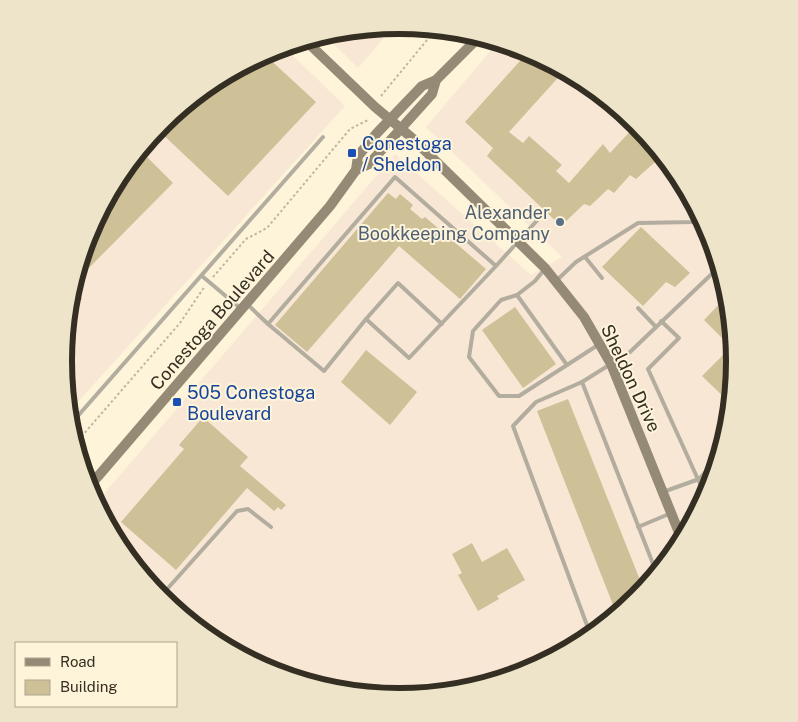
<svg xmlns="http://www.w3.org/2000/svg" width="798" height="722" viewBox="0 0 798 722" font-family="'Public Sans',sans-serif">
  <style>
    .industrial { fill: #f9e7d6 }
    .building { fill: #cec097 }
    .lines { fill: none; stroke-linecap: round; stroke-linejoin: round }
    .path { stroke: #beb7a0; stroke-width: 2; stroke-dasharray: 2.5 2.5; stroke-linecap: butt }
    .lane { stroke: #b3ad9f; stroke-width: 4 }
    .secondary { stroke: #948a76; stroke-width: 10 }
    .transit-dot { fill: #1a4fb4; stroke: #fdf4d9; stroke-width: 2 }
    .service-dot { fill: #5c6f8a; stroke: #fdf4d9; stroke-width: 2 }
    .labels { text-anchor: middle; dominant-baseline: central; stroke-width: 4; stroke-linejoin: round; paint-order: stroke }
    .transit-label { font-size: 18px; fill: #164399; stroke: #fdf4d9; text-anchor: start }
    .service-label { font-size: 18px; fill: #4e5e75; stroke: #fdf4d9; text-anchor: end }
    .street-label { font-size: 18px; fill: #342f22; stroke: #fdf4d9 }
    .rim { fill: none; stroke: #342f22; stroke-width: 6 }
  </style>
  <rect width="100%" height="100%" fill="#fdf4d9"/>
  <!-- industrial -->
  <g class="industrial">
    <polygon points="395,25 358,68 324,34 334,31"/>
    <polygon points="498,42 528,51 586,82 637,124 679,175 710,233 729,296 735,361 728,427 709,490 678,548 636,599 585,641 527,672 464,691 399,697 333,690 270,671 212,640 161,598 119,547 96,503 395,154 531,275 562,257 426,127"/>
    <polygon points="284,47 345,106 68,413 63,361 70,295 89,232 120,174 162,123 213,81 271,50"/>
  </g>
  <!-- building -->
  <g class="building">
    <polygon points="529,51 565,70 509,132 523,143 529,136 562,165 556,171 569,183 603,144 610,153 637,124 663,155 636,179 630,175 614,193 608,189 590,206 584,204 561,226 487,156 493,148 465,122"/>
    <polygon points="264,54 316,102 228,196 157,129 213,81 217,79 223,85 239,68"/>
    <polygon points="140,150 173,183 73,284 89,232 120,174"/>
    <polygon points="388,193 396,199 400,194 413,205 410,209 422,219 425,217 486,269 460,299 399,246 307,352 275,325"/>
    <polygon points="641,227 690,273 675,287 666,282 643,306 602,267"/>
    <polygon points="72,289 82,299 68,313 70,295"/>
    <polygon points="728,295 735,361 731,404 702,376 731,347 704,320"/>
    <polygon points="515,307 556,364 523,388 482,330"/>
    <polygon points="366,350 417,392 390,425 341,382"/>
    <polygon points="568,399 644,590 617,615 537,411"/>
    <polygon points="203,417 248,457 240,466 286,505 281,510 278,507 274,511 247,488 176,570 121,522 184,449 179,445"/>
    <polygon points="472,543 482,562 507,548 525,580 497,596 499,599 478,611 458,575 462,573 452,554"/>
  </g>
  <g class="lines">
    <!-- path -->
    <g class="path">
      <polyline points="381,96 436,29"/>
      <polyline points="213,277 246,239 267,228 350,129 368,120"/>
      <polyline points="75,444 180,323 205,286"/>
    </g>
    <!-- lane -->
    <g class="lane">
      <polyline points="353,31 355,29"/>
      <polyline points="585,257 602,278"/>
      <polyline points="544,270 535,281 517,295 567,365 598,345"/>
      <polyline points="202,276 240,308"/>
      <polyline points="556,281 576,262 638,223 694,222 701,217"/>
      <polyline points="517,295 501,300 473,331 469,357 499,396 519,396 567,365"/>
      <polyline points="247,304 268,324 395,177 496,266 541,216"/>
      <polyline points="638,308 656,327"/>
      <polyline points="366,319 398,283 442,324"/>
      <polyline points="661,321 679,338 648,369 706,497"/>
      <polyline points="268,324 324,371 366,319 409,358 496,266"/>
      <polyline points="582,382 536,402 513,426 591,636"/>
      <polyline points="69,426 323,137"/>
      <polyline points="663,492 699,479 720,456"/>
      <polyline points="638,527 669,514"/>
      <polyline points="657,574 582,382 630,352 720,266"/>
      <polyline points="160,597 237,511 248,509 271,527"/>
    </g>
    <!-- secondary -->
    <g class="secondary">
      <polyline points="305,40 375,107 411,137 545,268 584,317 611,364 682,540"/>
      <polyline points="356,170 369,164 432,94 436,80"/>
      <polyline points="88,488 330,206 356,170 358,156 377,133 422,86 436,80 480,36"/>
    </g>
  </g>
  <!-- markers -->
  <g class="transit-dot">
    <rect x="347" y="148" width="10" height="10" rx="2.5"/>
    <rect x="172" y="397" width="10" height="10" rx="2.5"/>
  </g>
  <circle class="service-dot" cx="560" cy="222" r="5"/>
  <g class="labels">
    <!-- transit labels -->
    <g class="transit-label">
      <text x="362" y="143">Conestoga<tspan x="362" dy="21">/ Sheldon</tspan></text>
      <text x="187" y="392">505 Conestoga<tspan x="187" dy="21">Boulevard</tspan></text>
    </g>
    <!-- service labels -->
    <g class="service-label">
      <text x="550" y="212">Alexander<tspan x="550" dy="21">Bookkeeping Company</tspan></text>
    </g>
    <!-- street labels -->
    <g class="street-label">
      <text transform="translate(212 320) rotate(-49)">Conestoga Boulevard</text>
      <text transform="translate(631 378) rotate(65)">Sheldon Drive</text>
    </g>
  </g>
  <!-- crop -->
  <path d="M0 0H798V722H0ZM72 361a327 327 0 1 1 654 0a327 327 0 1 1-654 0Z" fill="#ede4ca" fill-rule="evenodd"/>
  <path class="rim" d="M72 361a327 327 0 1 1 654 0a327 327 0 1 1-654 0Z"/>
  <!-- legend -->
  <rect x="15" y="642" width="162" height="65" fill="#fdf4d9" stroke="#ada590"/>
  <rect x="25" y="658" width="25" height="8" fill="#948a76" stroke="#ada590"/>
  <text x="60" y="667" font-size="15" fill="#342f22">Road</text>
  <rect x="25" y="680" width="25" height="15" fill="#cec097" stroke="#ada590"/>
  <text x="60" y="692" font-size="15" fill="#342f22">Building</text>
</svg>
